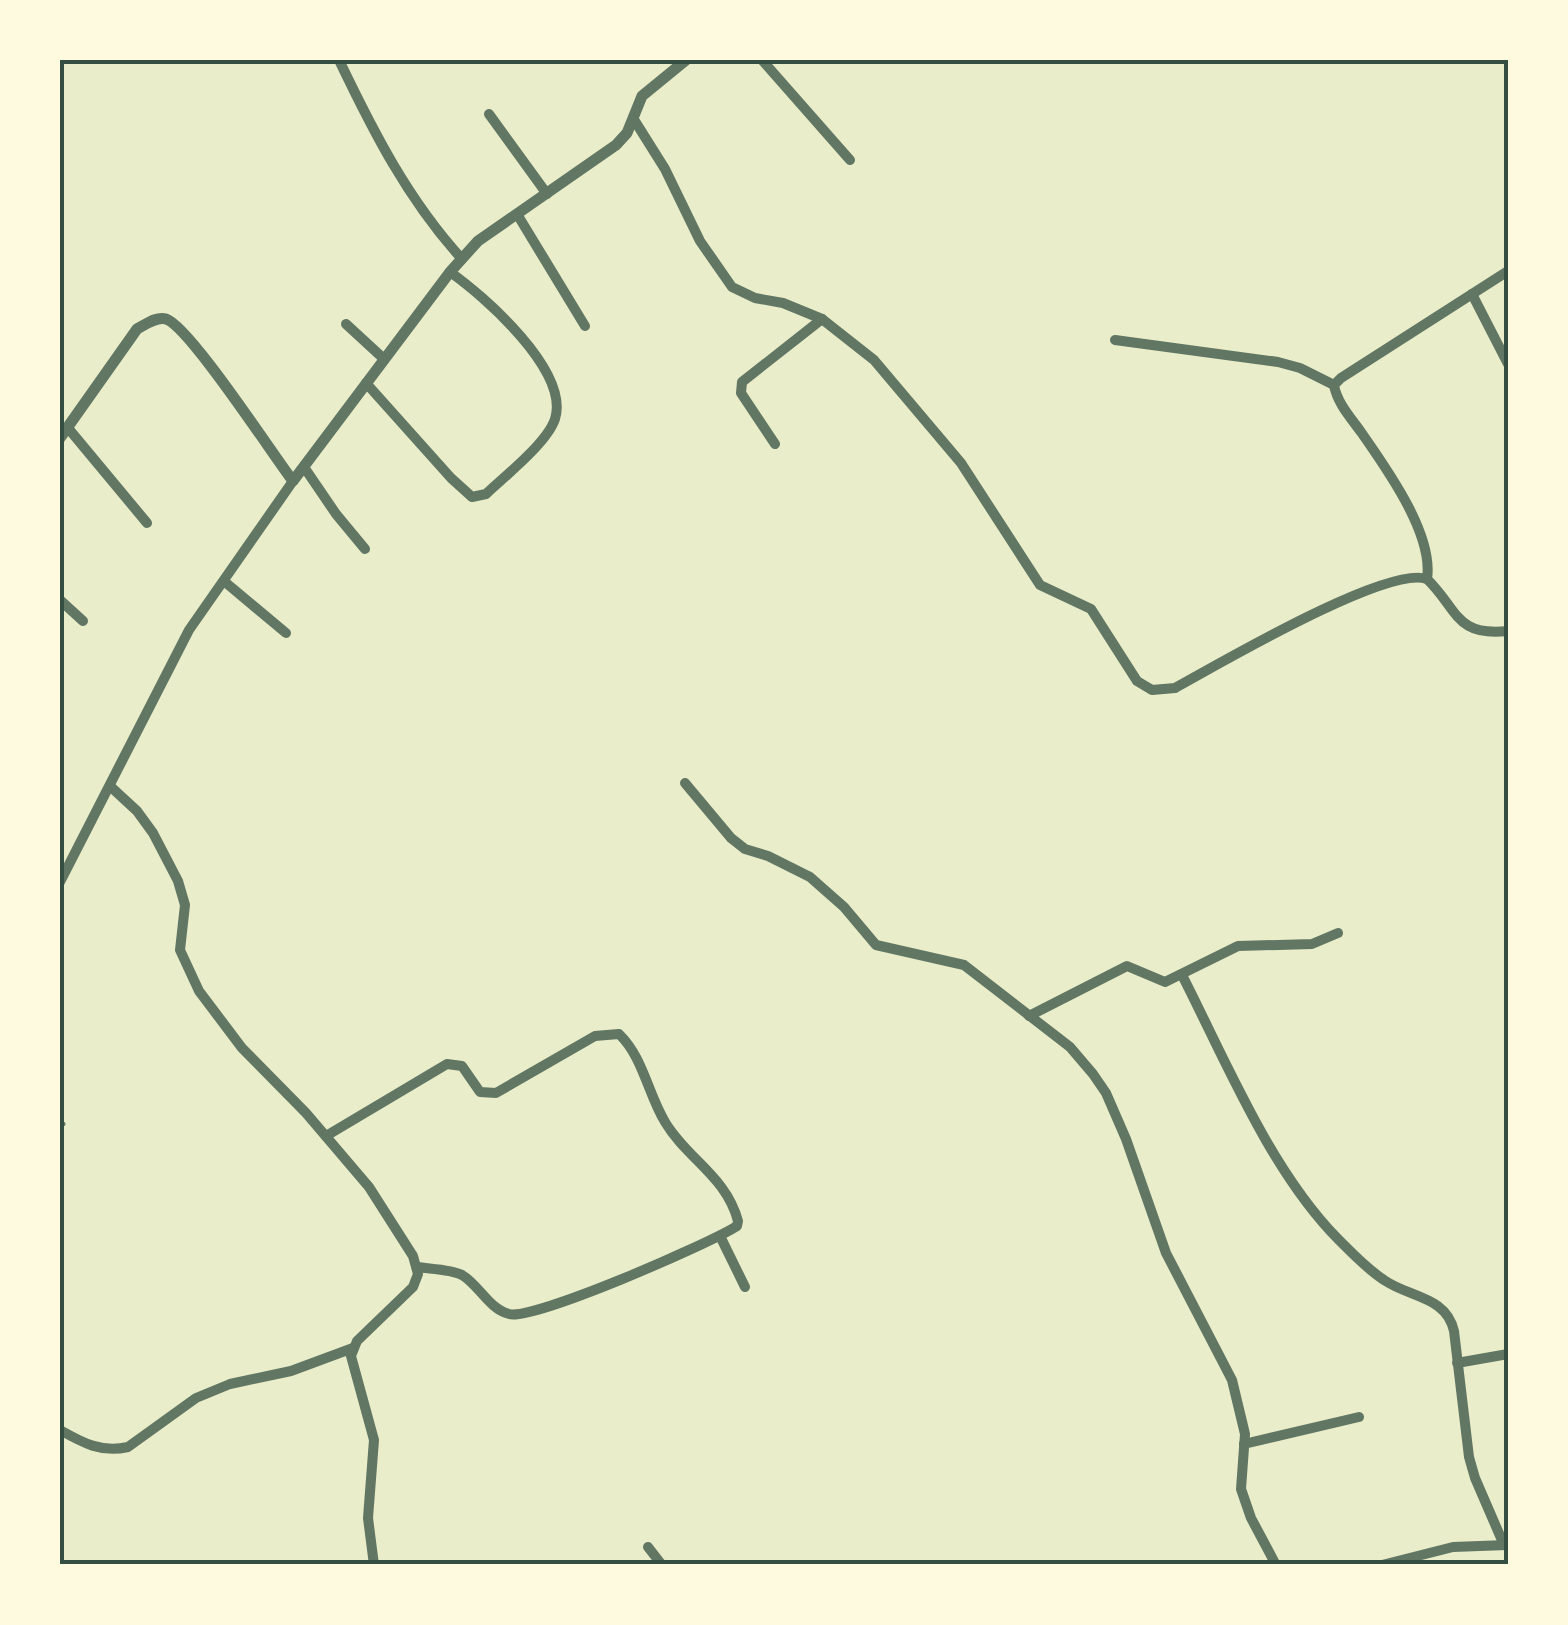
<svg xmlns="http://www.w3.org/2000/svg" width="1568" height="1625" viewBox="0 0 1568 1625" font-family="Ubuntu,sans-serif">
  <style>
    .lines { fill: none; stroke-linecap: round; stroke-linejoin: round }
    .service { stroke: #617663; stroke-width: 5 }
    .minor { stroke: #617663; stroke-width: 10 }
    .tertiary { stroke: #617663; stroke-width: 11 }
    .neatline { fill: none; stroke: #344e41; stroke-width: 4 }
  </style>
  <rect width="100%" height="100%" fill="#e9edc9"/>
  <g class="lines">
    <!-- service -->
    <polyline class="service" points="60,1123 63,1124"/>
    <!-- minor -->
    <g class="minor">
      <path d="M339,60C373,131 408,200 462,259"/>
      <polyline points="762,60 850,160"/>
      <polyline points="489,114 547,194"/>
      <path d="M633,118L665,169L700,241L732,287L755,298L783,303L822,319L874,360L961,463L1040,585L1091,609L1137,681L1152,690L1175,688C1219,664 1387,565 1427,579C1458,609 1455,637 1508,631"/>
      <polyline points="517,214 585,326"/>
      <polyline points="1472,294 1508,364"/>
      <polyline points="346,324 384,359"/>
      <polyline points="1115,340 1278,362 1300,368 1334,385"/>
      <path d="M366,383L451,478L472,497L486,494C505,476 547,443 555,419C570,371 484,296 450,272"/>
      <polyline points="68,428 147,523"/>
      <polyline points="775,444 741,393 742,382 822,319"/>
      <polyline points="304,467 336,514 365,549"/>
      <path d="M1427,579C1434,534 1386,468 1361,432C1351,418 1337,403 1334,385L1341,378L1508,271"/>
      <polyline points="225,582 286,633"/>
      <polyline points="60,600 83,621"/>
      <polyline points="685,783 731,838 745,849 768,856 810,877 844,907 876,945 964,965 1070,1047 1093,1074 1106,1093 1126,1139 1166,1253 1232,1380 1245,1434 1241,1489 1251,1518 1276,1565"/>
      <polyline points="111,787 137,811 153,833 178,881 185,905 180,950 199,991 242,1048 306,1113 369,1187 413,1256 418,1274 413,1287 357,1341 351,1356 374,1440 368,1518 374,1565"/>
      <polyline points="60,882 189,630 293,481"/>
      <path d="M1182,975C1226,1061 1270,1170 1338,1239C1352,1253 1367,1269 1384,1280C1410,1298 1446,1296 1454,1331L1469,1457L1475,1478L1504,1545"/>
      <polyline points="1029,1016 1127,966 1165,982 1238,946 1312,944 1338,933"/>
      <path d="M326,1136L447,1064L462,1066L480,1092L496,1093L595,1036L619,1034C643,1057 648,1094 665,1122C687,1159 726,1176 738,1221L737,1226C711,1243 533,1321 509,1314C489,1309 479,1285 462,1275C451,1269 430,1269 417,1267"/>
      <polyline points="720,1236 745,1287"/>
      <polyline points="1457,1363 1508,1354"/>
      <path d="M60,1430C83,1443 101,1453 128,1447L196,1398L230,1384L291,1371L353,1348"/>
      <polyline points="1244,1444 1359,1417"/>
      <polyline points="648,1547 662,1565"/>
      <polyline points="1382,1565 1453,1547 1507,1545"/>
    </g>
    <!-- tertiary -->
    <path class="tertiary" d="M60,438L137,329C145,325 156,316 166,319C189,326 273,455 293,481L450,272L478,241L616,145L627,133L642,96L686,60"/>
  </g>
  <!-- border -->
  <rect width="1568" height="1625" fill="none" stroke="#fefae0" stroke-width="125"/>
  <rect x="62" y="62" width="1444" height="1500" class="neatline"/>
</svg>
